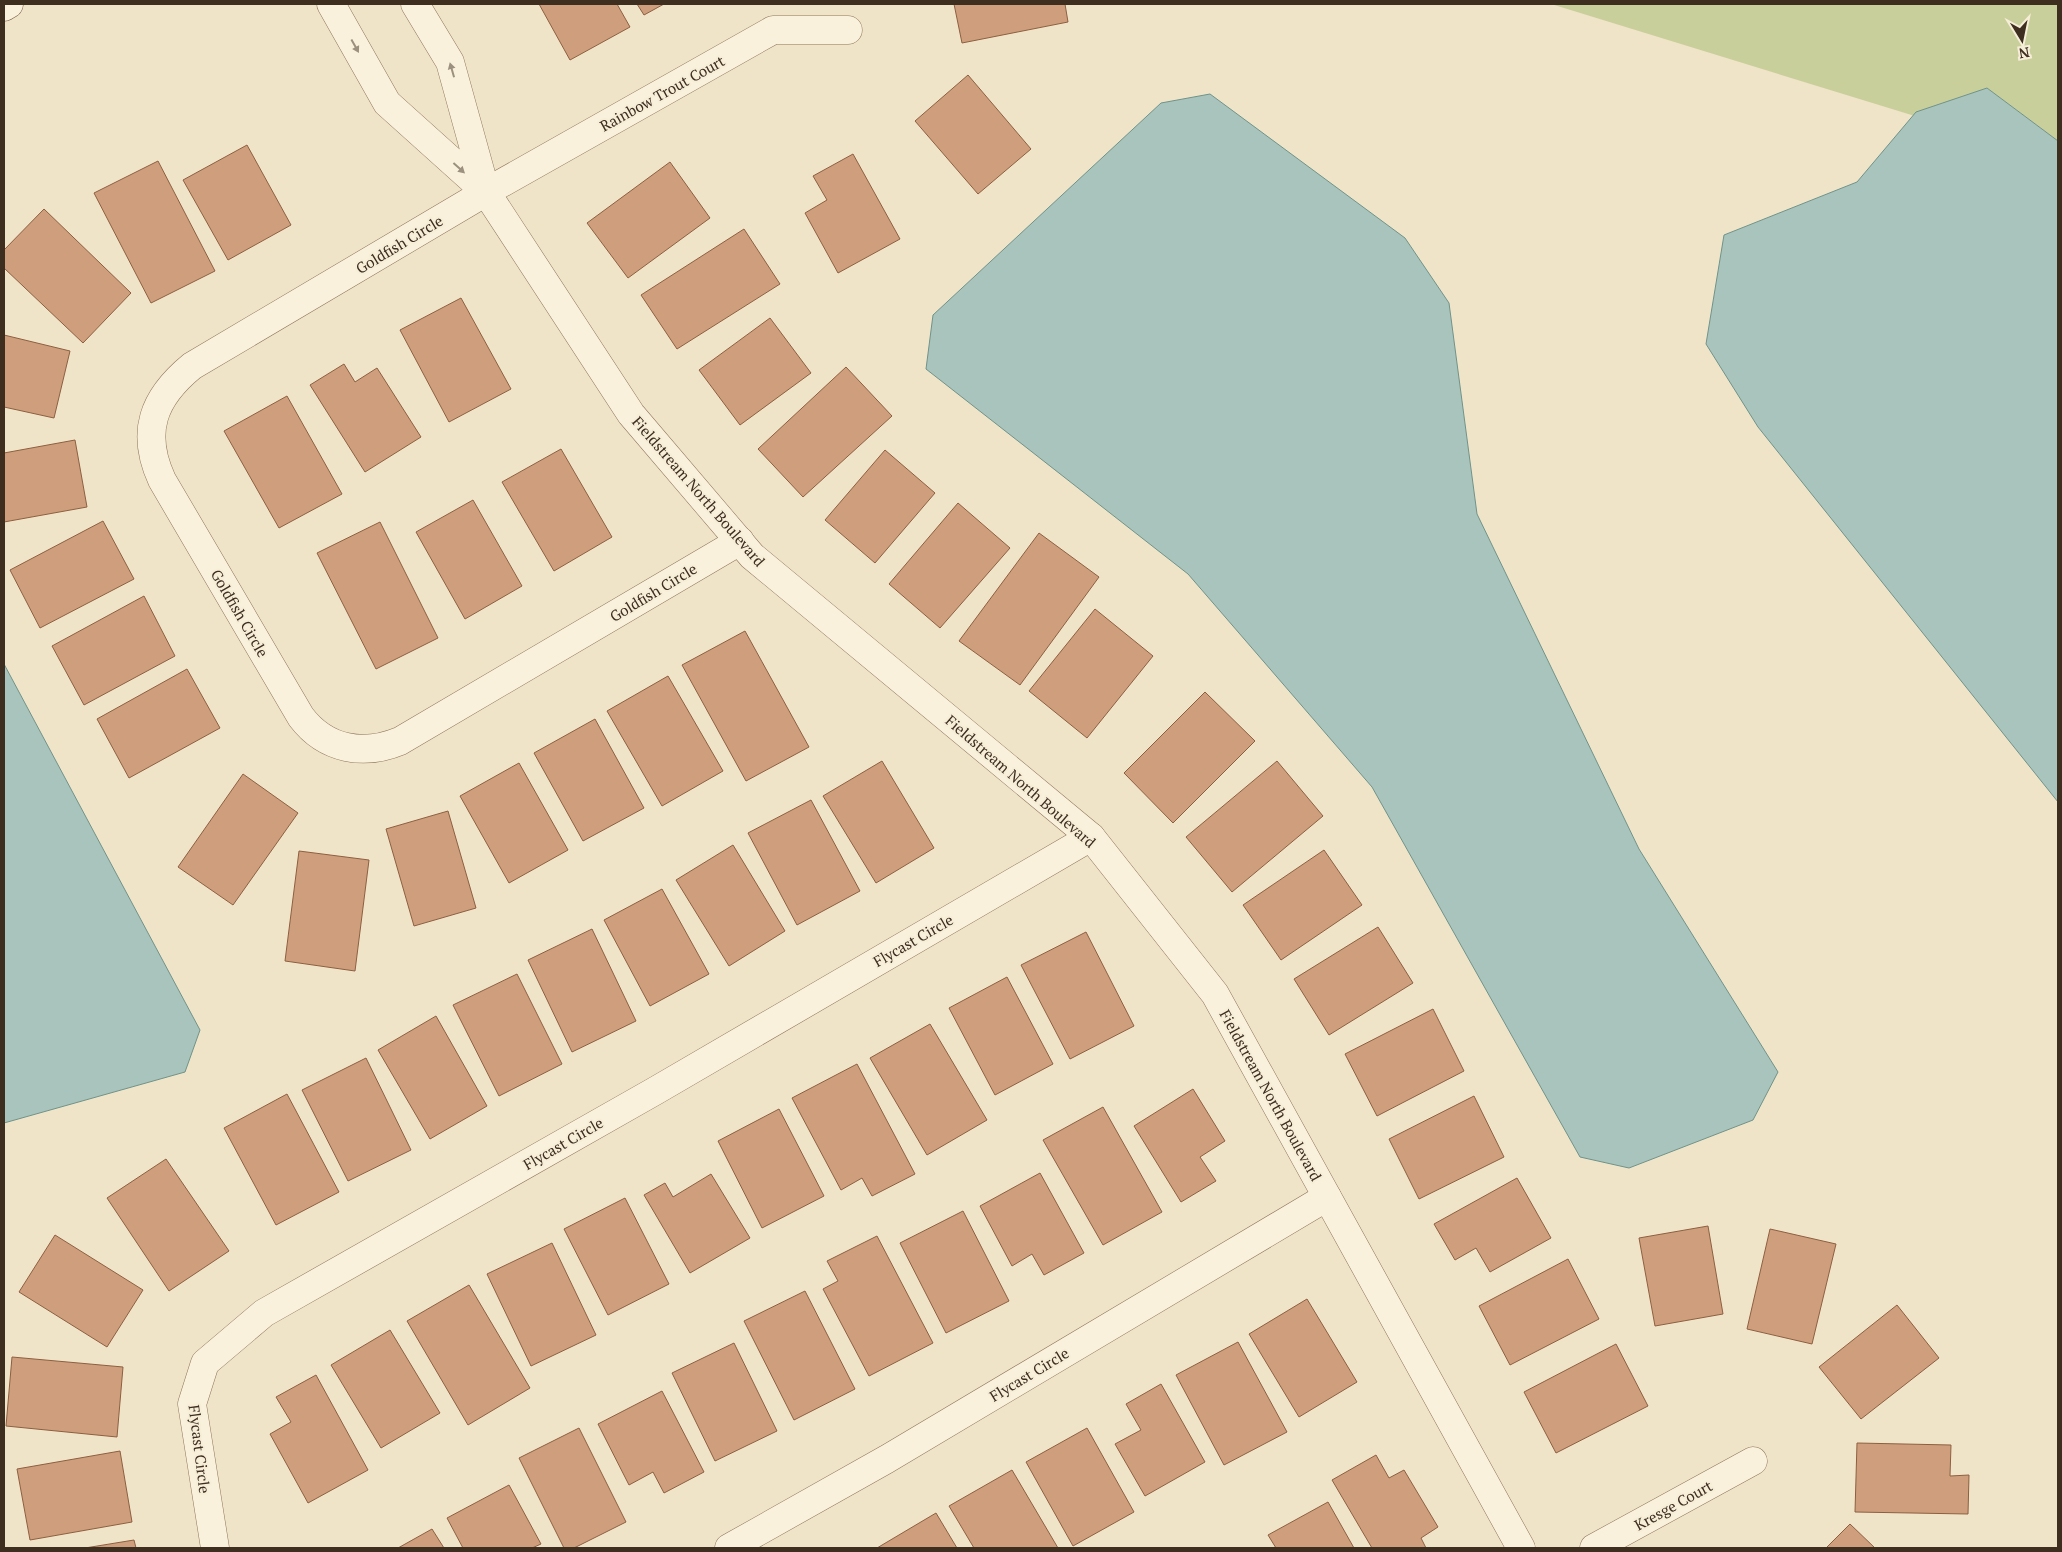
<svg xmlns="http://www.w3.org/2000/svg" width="2062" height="1552" viewBox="0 0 2062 1552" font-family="'PT Serif',serif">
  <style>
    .green { fill: #c9cf9b }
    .water { fill: #a9c4bc; stroke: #6f938a }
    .building { fill: #cf9f7d; stroke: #8d5f41 }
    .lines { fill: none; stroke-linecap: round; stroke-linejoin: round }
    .street-casing { stroke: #8d765c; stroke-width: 29 }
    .secondary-casing { stroke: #6f573f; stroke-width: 29 }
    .street { stroke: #faf1dc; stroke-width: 28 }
    .secondary { stroke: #faf1dc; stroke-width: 28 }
    .oneway { fill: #9c907e }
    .labels { text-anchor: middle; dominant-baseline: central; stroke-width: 4; stroke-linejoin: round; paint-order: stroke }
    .street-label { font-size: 15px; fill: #3d2e20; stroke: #f7eed8 }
  </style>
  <rect width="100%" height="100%" fill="#f0e4c8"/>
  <!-- green -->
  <polygon class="green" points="1551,4 2058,4 2058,141 1987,88 1918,117"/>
  <!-- water -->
  <g class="water">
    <polygon points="1987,88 2058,141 2058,802 1758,427 1706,344 1724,235 1857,182 1916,112"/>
    <polygon points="1210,94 1405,238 1449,303 1477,514 1639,849 1778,1072 1753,1120 1629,1168 1580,1157 1372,787 1188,574 926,369 933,315 1161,103"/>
    <polygon points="4,664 200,1030 185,1072 4,1123"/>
  </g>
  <!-- building -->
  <g class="building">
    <polygon points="539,4 617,4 630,27 570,60"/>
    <polygon points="637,4 664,4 644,15"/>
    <polygon points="954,4 1065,4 1068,22 962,43"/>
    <polygon points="968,75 1031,149 978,194 915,121"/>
    <polygon points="247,145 291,225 228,260 183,180"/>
    <polygon points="853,154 900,239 838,273 805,213 827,200 813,176"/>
    <polygon points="158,161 215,271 151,303 94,193"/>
    <polygon points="670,162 710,218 628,278 587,223"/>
    <polygon points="44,209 131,293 83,343 4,268 4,250"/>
    <polygon points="744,229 780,284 677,349 641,295"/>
    <polygon points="461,298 511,389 449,422 400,330"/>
    <polygon points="770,318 811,373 740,425 699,370"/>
    <polygon points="4,335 70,351 54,418 4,407"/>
    <polygon points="344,364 355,382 377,368 421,437 365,472 310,385"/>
    <polygon points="846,367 892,416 803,497 758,449"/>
    <polygon points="287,396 342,494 279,528 224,431"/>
    <polygon points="75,440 87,507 4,522 4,453"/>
    <polygon points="561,449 612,537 554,571 502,482"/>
    <polygon points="885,450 935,493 875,563 825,520"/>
    <polygon points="473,500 522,586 465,619 416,532"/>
    <polygon points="958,503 1010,548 940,628 889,584"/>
    <polygon points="103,521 134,579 40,628 10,570"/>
    <polygon points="380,522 438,638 376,669 317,553"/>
    <polygon points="1039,533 1099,577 1020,685 959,641"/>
    <polygon points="144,596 175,656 84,705 52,646"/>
    <polygon points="1095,609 1153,656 1087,738 1029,691"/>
    <polygon points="745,631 809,747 746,781 682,665"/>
    <polygon points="187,669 220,728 129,778 97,719"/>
    <polygon points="668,676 723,771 662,806 607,711"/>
    <polygon points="1205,692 1255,741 1173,823 1124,773"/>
    <polygon points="595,719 644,808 583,841 534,753"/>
    <polygon points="882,761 934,848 876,883 823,796"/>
    <polygon points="1277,761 1323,816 1232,892 1186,837"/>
    <polygon points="519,763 568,850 509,883 460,796"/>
    <polygon points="243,774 298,813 233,905 178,867"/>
    <polygon points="811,800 860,891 797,925 748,833"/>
    <polygon points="448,811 476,908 414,926 386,829"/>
    <polygon points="733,845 785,931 729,966 676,880"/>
    <polygon points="1324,850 1362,905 1281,960 1243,905"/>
    <polygon points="299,851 369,860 355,971 285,961"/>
    <polygon points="662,889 709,974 650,1006 604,920"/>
    <polygon points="1378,927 1413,983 1329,1035 1294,979"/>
    <polygon points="592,929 636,1021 572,1052 528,960"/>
    <polygon points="1086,932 1134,1026 1070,1059 1021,965"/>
    <polygon points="517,974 562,1064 499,1096 453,1005"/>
    <polygon points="1007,977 1053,1064 995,1095 949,1008"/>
    <polygon points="1433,1009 1464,1071 1377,1116 1345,1054"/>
    <polygon points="436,1016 487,1106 430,1139 378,1050"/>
    <polygon points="930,1024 987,1120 927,1155 870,1058"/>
    <polygon points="366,1058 411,1150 348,1181 302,1090"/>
    <polygon points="857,1064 915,1174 872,1196 862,1178 841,1190 792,1098"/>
    <polygon points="1193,1089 1225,1141 1200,1157 1216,1181 1181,1202 1134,1126"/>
    <polygon points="287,1094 339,1192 276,1225 224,1128"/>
    <polygon points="1474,1096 1504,1157 1419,1199 1389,1139"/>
    <polygon points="1103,1107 1162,1212 1103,1245 1043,1140"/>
    <polygon points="779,1109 824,1196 762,1228 718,1141"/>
    <polygon points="166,1159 229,1251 169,1291 107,1198"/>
    <polygon points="1040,1173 1084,1253 1044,1275 1032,1254 1012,1266 980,1206"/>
    <polygon points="711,1174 750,1238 690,1273 644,1195 665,1183 673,1197"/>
    <polygon points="1517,1178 1551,1238 1490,1272 1476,1248 1455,1260 1434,1224"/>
    <polygon points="625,1198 669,1284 608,1315 564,1229"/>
    <polygon points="963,1211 1009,1301 946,1333 900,1243"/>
    <polygon points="1708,1226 1723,1314 1655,1326 1639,1238"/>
    <polygon points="1770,1229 1836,1244 1812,1344 1747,1329"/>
    <polygon points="55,1235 143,1290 107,1347 19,1292"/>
    <polygon points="877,1236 933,1343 869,1376 823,1289 838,1281 827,1261"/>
    <polygon points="552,1243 596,1335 531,1366 487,1274"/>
    <polygon points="1568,1259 1599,1319 1510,1365 1479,1306"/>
    <polygon points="469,1285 530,1388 468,1425 407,1321"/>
    <polygon points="805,1291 855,1389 794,1420 744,1321"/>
    <polygon points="1307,1299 1357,1382 1299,1417 1249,1334"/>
    <polygon points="1897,1305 1939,1358 1861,1419 1819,1367"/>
    <polygon points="390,1330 440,1413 381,1448 331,1365"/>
    <polygon points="1238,1342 1287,1432 1224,1465 1176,1375"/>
    <polygon points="734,1343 777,1431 715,1461 672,1373"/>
    <polygon points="1616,1344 1648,1406 1556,1453 1524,1392"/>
    <polygon points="12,1357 123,1367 117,1437 6,1426"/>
    <polygon points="316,1375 368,1470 308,1503 270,1434 291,1422 276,1397"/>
    <polygon points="1161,1384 1205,1462 1145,1496 1115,1444 1141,1430 1126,1404"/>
    <polygon points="662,1391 704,1472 664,1493 653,1472 629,1485 598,1424"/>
    <polygon points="579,1428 626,1522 574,1548 564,1548 519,1458"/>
    <polygon points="1087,1428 1134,1512 1073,1546 1026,1462"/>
    <polygon points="1857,1443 1951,1445 1950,1476 1969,1475 1968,1514 1855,1512"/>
    <polygon points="120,1451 132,1522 30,1540 17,1469"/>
    <polygon points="1376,1455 1389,1478 1404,1470 1438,1527 1421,1538 1426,1548 1372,1548 1332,1480"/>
    <polygon points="1012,1470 1058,1548 974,1548 949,1506"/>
    <polygon points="509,1485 541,1544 532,1548 463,1548 447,1518"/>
    <polygon points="1328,1502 1354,1548 1276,1548 1268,1535"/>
    <polygon points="936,1513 957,1548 877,1548"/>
    <polygon points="1850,1524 1875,1548 1826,1548"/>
    <polygon points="432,1529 444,1548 398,1548"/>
    <polygon points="134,1540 136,1548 85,1548"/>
  </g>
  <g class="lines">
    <defs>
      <g id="street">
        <polyline points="331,4 387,103 486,192 450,62 415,4"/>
        <polyline points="486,192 631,414 752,556 1091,837 1215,994 1521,1548"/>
        <path d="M740,541L400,741C364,756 326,750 301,717L162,480C140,432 153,398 192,366L486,192L773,30H848"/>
        <polyline points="215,1548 192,1404 205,1363 264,1313 655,1091 1091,837"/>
        <polyline points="729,1548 887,1459 1327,1197"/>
        <polyline points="1594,1548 1753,1461"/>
      </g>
      <polyline id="secondary" points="4,7 9,4"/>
    </defs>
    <!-- street casing -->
    <use href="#street" class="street-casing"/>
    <!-- secondary casing -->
    <use href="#secondary" class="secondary-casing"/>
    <!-- street -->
    <use href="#street" class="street"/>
    <!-- secondary -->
    <use href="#secondary" class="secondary"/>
  </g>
  <!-- one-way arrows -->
  <defs><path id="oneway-solid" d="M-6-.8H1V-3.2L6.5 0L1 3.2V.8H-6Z" transform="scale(1.25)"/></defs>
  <g class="oneway">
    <use href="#oneway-solid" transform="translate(355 46) rotate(61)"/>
    <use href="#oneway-solid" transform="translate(452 70) rotate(-106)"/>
    <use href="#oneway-solid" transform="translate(459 168) rotate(42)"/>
  </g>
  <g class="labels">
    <!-- street labels -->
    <g class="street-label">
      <text transform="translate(662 93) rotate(-29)">Rainbow Trout Court</text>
      <text transform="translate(399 244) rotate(-31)">Goldfish Circle</text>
      <text transform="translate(699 491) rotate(49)">Fieldstream North Boulevard</text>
      <text transform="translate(653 592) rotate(-31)">Goldfish Circle</text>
      <text transform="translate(240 613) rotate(60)">Goldfish Circle</text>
      <text transform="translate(1021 781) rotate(41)">Fieldstream North Boulevard</text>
      <text transform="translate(913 940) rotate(-30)">Flycast Circle</text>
      <text transform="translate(1271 1095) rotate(61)">Fieldstream North Boulevard</text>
      <text transform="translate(563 1143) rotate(-30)">Flycast Circle</text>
      <text transform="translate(1029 1374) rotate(-31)">Flycast Circle</text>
      <text transform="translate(200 1449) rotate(83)">Flycast Circle</text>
      <text transform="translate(1673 1505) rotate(-29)">Kresge Court</text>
    </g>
  </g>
  <!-- border -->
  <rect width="2062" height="1552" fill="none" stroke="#3d2e20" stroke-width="10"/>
  <!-- north arrow -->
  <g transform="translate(2022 40) rotate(170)" stroke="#f7eed8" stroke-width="4" paint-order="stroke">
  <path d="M0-4L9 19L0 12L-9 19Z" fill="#3d2e20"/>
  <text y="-8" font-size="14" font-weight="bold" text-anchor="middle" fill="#3d2e20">N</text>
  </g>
</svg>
